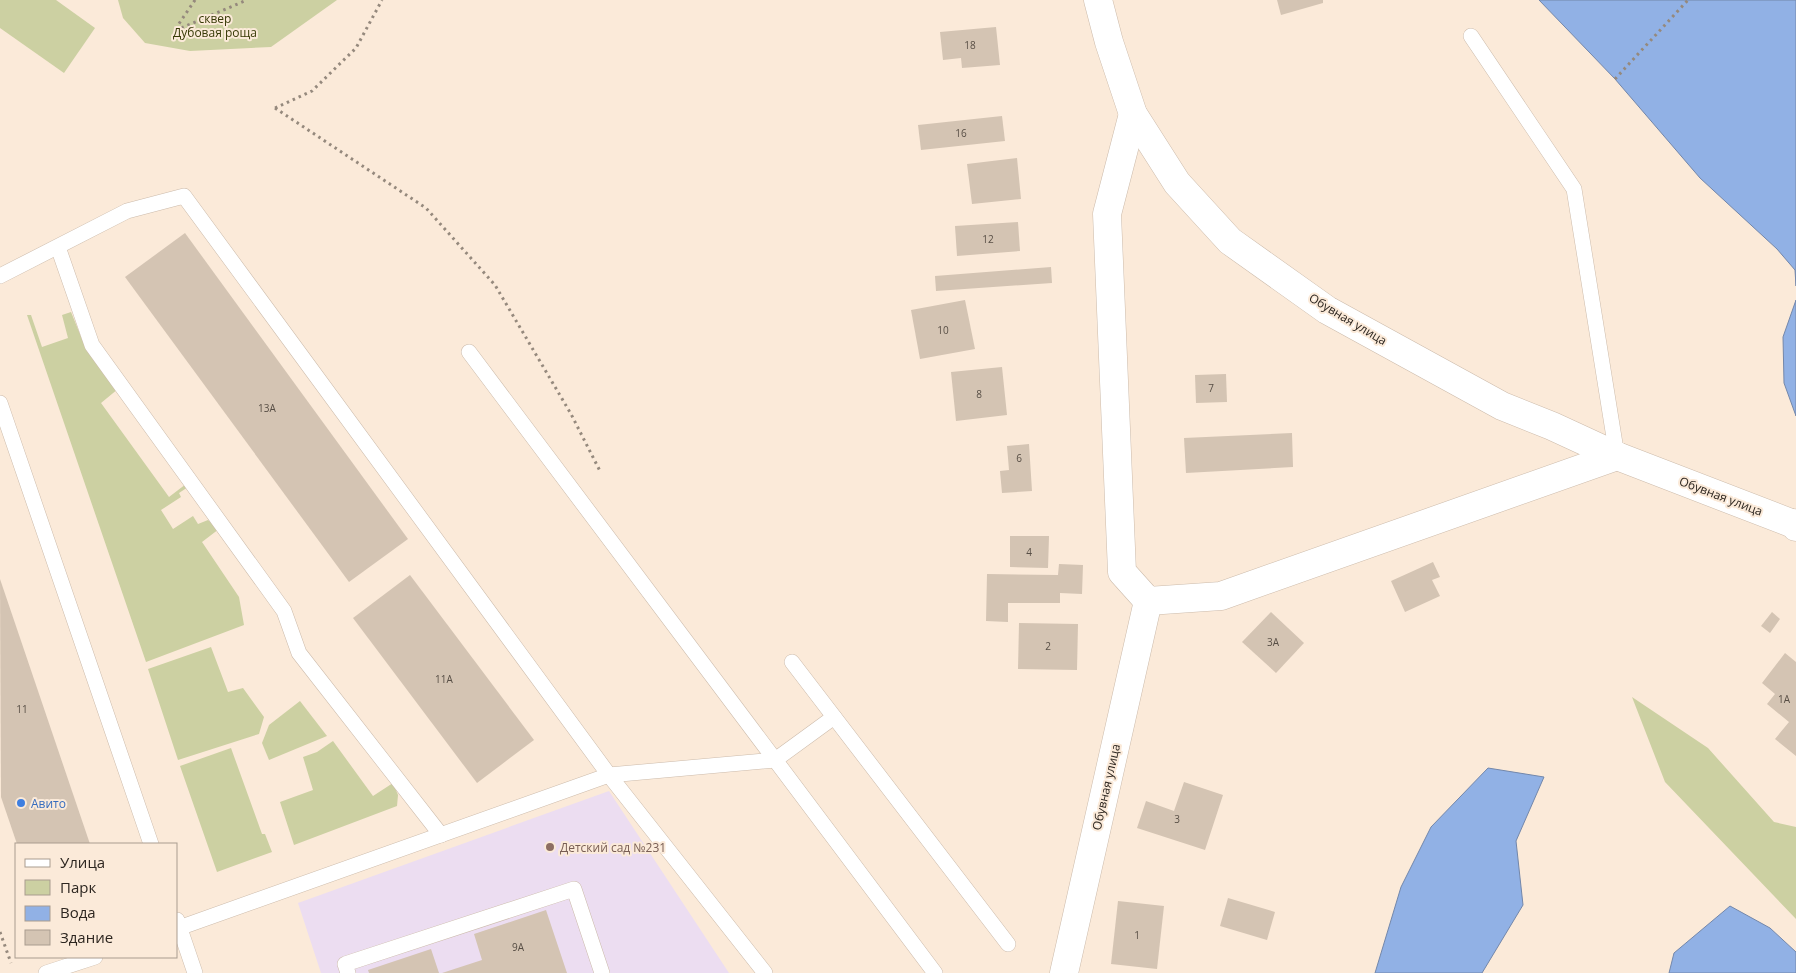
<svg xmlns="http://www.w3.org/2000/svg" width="1796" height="973" viewBox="0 0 1796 973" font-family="'Open Sans',sans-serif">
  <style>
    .education { fill: #ecddf1 }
    .green { fill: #ccd0a2 }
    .water { fill: #91b1e5; stroke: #7387aa }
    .building { fill: #d4c4b3 }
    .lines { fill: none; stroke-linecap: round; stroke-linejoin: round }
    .lane-casing { stroke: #ccbbab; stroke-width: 16 }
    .street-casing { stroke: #ccbbab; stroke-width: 29 }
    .secondary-casing { stroke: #ccbbab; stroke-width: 29 }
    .primary-casing { stroke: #ccbbab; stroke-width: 29 }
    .path { stroke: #95897d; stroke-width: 3; stroke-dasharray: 2.5 4; stroke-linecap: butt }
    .lane { stroke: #fff; stroke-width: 15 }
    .street { stroke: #fff; stroke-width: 28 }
    .secondary { stroke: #fff; stroke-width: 28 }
    .primary { stroke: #fff; stroke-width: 28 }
    .shop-dot { fill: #3f7fe0; stroke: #fbead9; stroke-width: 2 }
    .education-dot { fill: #8d6e63; stroke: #fbead9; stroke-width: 2 }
    .labels { text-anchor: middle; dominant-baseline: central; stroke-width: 4; stroke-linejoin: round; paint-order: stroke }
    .number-label { font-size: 10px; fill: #574e45 }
    .park-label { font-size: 12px; fill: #373906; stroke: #fbead9 }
    .street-label { font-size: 12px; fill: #2d2620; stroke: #fbead9 }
    .shop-label { font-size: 12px; fill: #366cbe; stroke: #fbead9; text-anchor: start }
    .education-label { font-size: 12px; fill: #785e54; stroke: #fbead9; text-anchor: start }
  </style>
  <rect width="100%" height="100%" fill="#fbead9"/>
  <!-- education -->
  <polygon class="education" points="609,791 729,973 321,973 298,903"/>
  <!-- green -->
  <g class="green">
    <polygon points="0,0 56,0 95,28 64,73 0,28"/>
    <polygon points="118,0 337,0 271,47 190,51 145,43 123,18"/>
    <polygon points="71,312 82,339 118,389 101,403 169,497 186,484 188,487 179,493 181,497 161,510 173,529 193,516 198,524 208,520 219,529 202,542 239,597 244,625 146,662 27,315 31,315 42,347 68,338 62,315"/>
    <polygon points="211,647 228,692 243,688 264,717 259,734 178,760 148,669"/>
    <polygon points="1632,697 1708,748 1774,822 1796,827 1796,919 1665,782"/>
    <polygon points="300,701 327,736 269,760 262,743 269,725"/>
    <polygon points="333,741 373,796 393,783 398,795 397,806 294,845 280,802 313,790 303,757 317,752"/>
    <polygon points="231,748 262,834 265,834 272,852 217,872 180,766"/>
  </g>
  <!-- water -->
  <g class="water">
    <polygon points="1539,0 1796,0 1796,286 1795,270 1777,249 1700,178 1615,79"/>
    <polygon points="1796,300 1796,416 1784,383 1783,337"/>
    <polygon points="1488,768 1544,777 1516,841 1523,905 1482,973 1375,973 1401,887 1431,827"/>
    <polygon points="1730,906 1770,928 1796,952 1796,973 1669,973 1674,953"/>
  </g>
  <!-- building -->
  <g class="building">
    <polygon points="1277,0 1323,0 1323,3 1281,15"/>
    <polygon points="996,27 1000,65 962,68 961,58 943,60 940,32"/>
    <polygon points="1002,116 1005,141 921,150 918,125"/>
    <polygon points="1017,158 1021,199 972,204 967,164"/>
    <polygon points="1018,222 1020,251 957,256 955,226"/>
    <polygon points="185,233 408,539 349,582 125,277"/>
    <polygon points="1051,267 1052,283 936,291 935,276"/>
    <polygon points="965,300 975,349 920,359 911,310"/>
    <polygon points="1002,367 1007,415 956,421 951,372"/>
    <polygon points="1226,374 1227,402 1196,403 1195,375"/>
    <polygon points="1292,433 1293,467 1186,473 1184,438"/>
    <polygon points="1029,444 1032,491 1002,493 1000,471 1009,470 1007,446"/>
    <polygon points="1010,536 1049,536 1048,568 1010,567"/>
    <polygon points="1433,562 1440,577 1432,580 1440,596 1405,612 1391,581"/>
    <polygon points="1059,564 1083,565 1082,594 1060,593 1060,603 1008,603 1008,622 986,621 987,574 1058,575"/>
    <polygon points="410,575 534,740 477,783 353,618"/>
    <polygon points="0,579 90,844 17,844 1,797"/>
    <polygon points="1271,612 1304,643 1276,673 1242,642"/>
    <polygon points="1772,612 1780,619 1770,633 1761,626"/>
    <polygon points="1019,623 1078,624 1077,670 1018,669"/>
    <polygon points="1785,653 1796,662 1796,756 1775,739 1789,722 1767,704 1775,694 1762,683"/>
    <polygon points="1184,782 1223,795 1205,850 1137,828 1146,801 1174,811"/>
    <polygon points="1228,898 1275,912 1267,940 1220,926"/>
    <polygon points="1118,901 1164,906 1157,969 1111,964"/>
    <polygon points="546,910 567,973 442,973 482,960 474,934"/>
    <polygon points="431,949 439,973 369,973 368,970"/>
  </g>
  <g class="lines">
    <defs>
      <g id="lane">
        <polyline points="1471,36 1574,189 1617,456"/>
        <polyline points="58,247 92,345 284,611 299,653 441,835"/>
        <polyline points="0,276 127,211 184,196 609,775 765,973"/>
        <polyline points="469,352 935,973"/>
        <polyline points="0,403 151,844"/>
        <polyline points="792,662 1008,944"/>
        <polyline points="177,920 195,973"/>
        <polyline points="176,929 609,775 775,760 834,717"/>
        <polyline points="46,973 95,957"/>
        <polyline points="348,973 345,964 574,889 602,973"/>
      </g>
      <g id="street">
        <polyline points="1133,114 1107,214 1122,572 1148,601 1221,596 1617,456"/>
        <polyline points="1064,973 1148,601"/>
      </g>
      <polyline id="secondary" points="1098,0 1109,42 1133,114 1177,183 1230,241 1327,310 1502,406 1552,426 1617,456 1796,525"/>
      <polyline id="primary" points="1793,523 1796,527"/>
    </defs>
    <!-- lane casing -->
    <use href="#lane" class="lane-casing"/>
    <!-- street casing -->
    <use href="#street" class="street-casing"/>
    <!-- secondary casing -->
    <use href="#secondary" class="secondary-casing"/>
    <!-- primary casing -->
    <use href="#primary" class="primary-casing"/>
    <!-- path -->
    <g class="path">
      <polyline points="195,0 174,31 247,0"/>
      <polyline points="1615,79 1688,0"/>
      <polyline points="275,108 426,208 495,285 571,414 601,473"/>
      <polyline points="275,108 312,91 356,48 382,0"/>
      <polyline points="0,932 11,963"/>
    </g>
    <!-- lane -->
    <use href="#lane" class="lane"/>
    <!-- street -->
    <use href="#street" class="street"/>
    <!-- secondary -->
    <use href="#secondary" class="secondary"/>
    <!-- primary -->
    <use href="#primary" class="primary"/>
  </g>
  <!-- markers -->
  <circle class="shop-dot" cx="21" cy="803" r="5"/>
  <circle class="education-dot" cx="550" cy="847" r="5"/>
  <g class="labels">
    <!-- number labels -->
    <g class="number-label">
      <text x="970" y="45">18</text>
      <text x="961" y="133">16</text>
      <text x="988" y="239">12</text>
      <text x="943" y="330">10</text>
      <text x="1211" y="388">7</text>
      <text x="979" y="394">8</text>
      <text x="267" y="408">13А</text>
      <text x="1019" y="458">6</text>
      <text x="1029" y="552">4</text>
      <text x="1273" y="642">3А</text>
      <text x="1048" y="646">2</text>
      <text x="444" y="679">11А</text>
      <text x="1784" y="699">1А</text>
      <text x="22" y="709">11</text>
      <text x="1177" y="819">3</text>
      <text x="1137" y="935">1</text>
      <text x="518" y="947">9А</text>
    </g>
    <!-- park labels -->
    <g class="park-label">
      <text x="215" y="18">сквер<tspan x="215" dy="14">Дубовая роща</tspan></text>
    </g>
    <!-- street labels -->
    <g class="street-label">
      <text transform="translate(1348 319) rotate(31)">Обувная улица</text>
      <text transform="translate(1721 496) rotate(21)">Обувная улица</text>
      <text transform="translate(1106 787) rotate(-77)">Обувная улица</text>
    </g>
    <!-- shop labels -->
    <g class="shop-label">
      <text x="31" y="803">Авито</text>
    </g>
    <!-- education labels -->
    <g class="education-label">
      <text x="560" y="847">Детский сад №231</text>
    </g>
  </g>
  <!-- legend -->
  <rect x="15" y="843" width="162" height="115" fill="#fbead9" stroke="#a99c8f"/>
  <rect x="25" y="859" width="25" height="8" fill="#ffffff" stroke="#a99c8f"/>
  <text x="60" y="868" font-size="15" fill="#2d2620">Улица</text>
  <rect x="25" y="880" width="25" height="15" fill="#ccd0a2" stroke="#a99c8f"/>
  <text x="60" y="893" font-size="15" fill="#2d2620">Парк</text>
  <rect x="25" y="906" width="25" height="15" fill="#91b1e5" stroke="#a99c8f"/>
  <text x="60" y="918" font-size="15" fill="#2d2620">Вода</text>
  <rect x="25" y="930" width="25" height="15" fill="#d4c4b3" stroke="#a99c8f"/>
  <text x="60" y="943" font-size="15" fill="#2d2620">Здание</text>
</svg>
